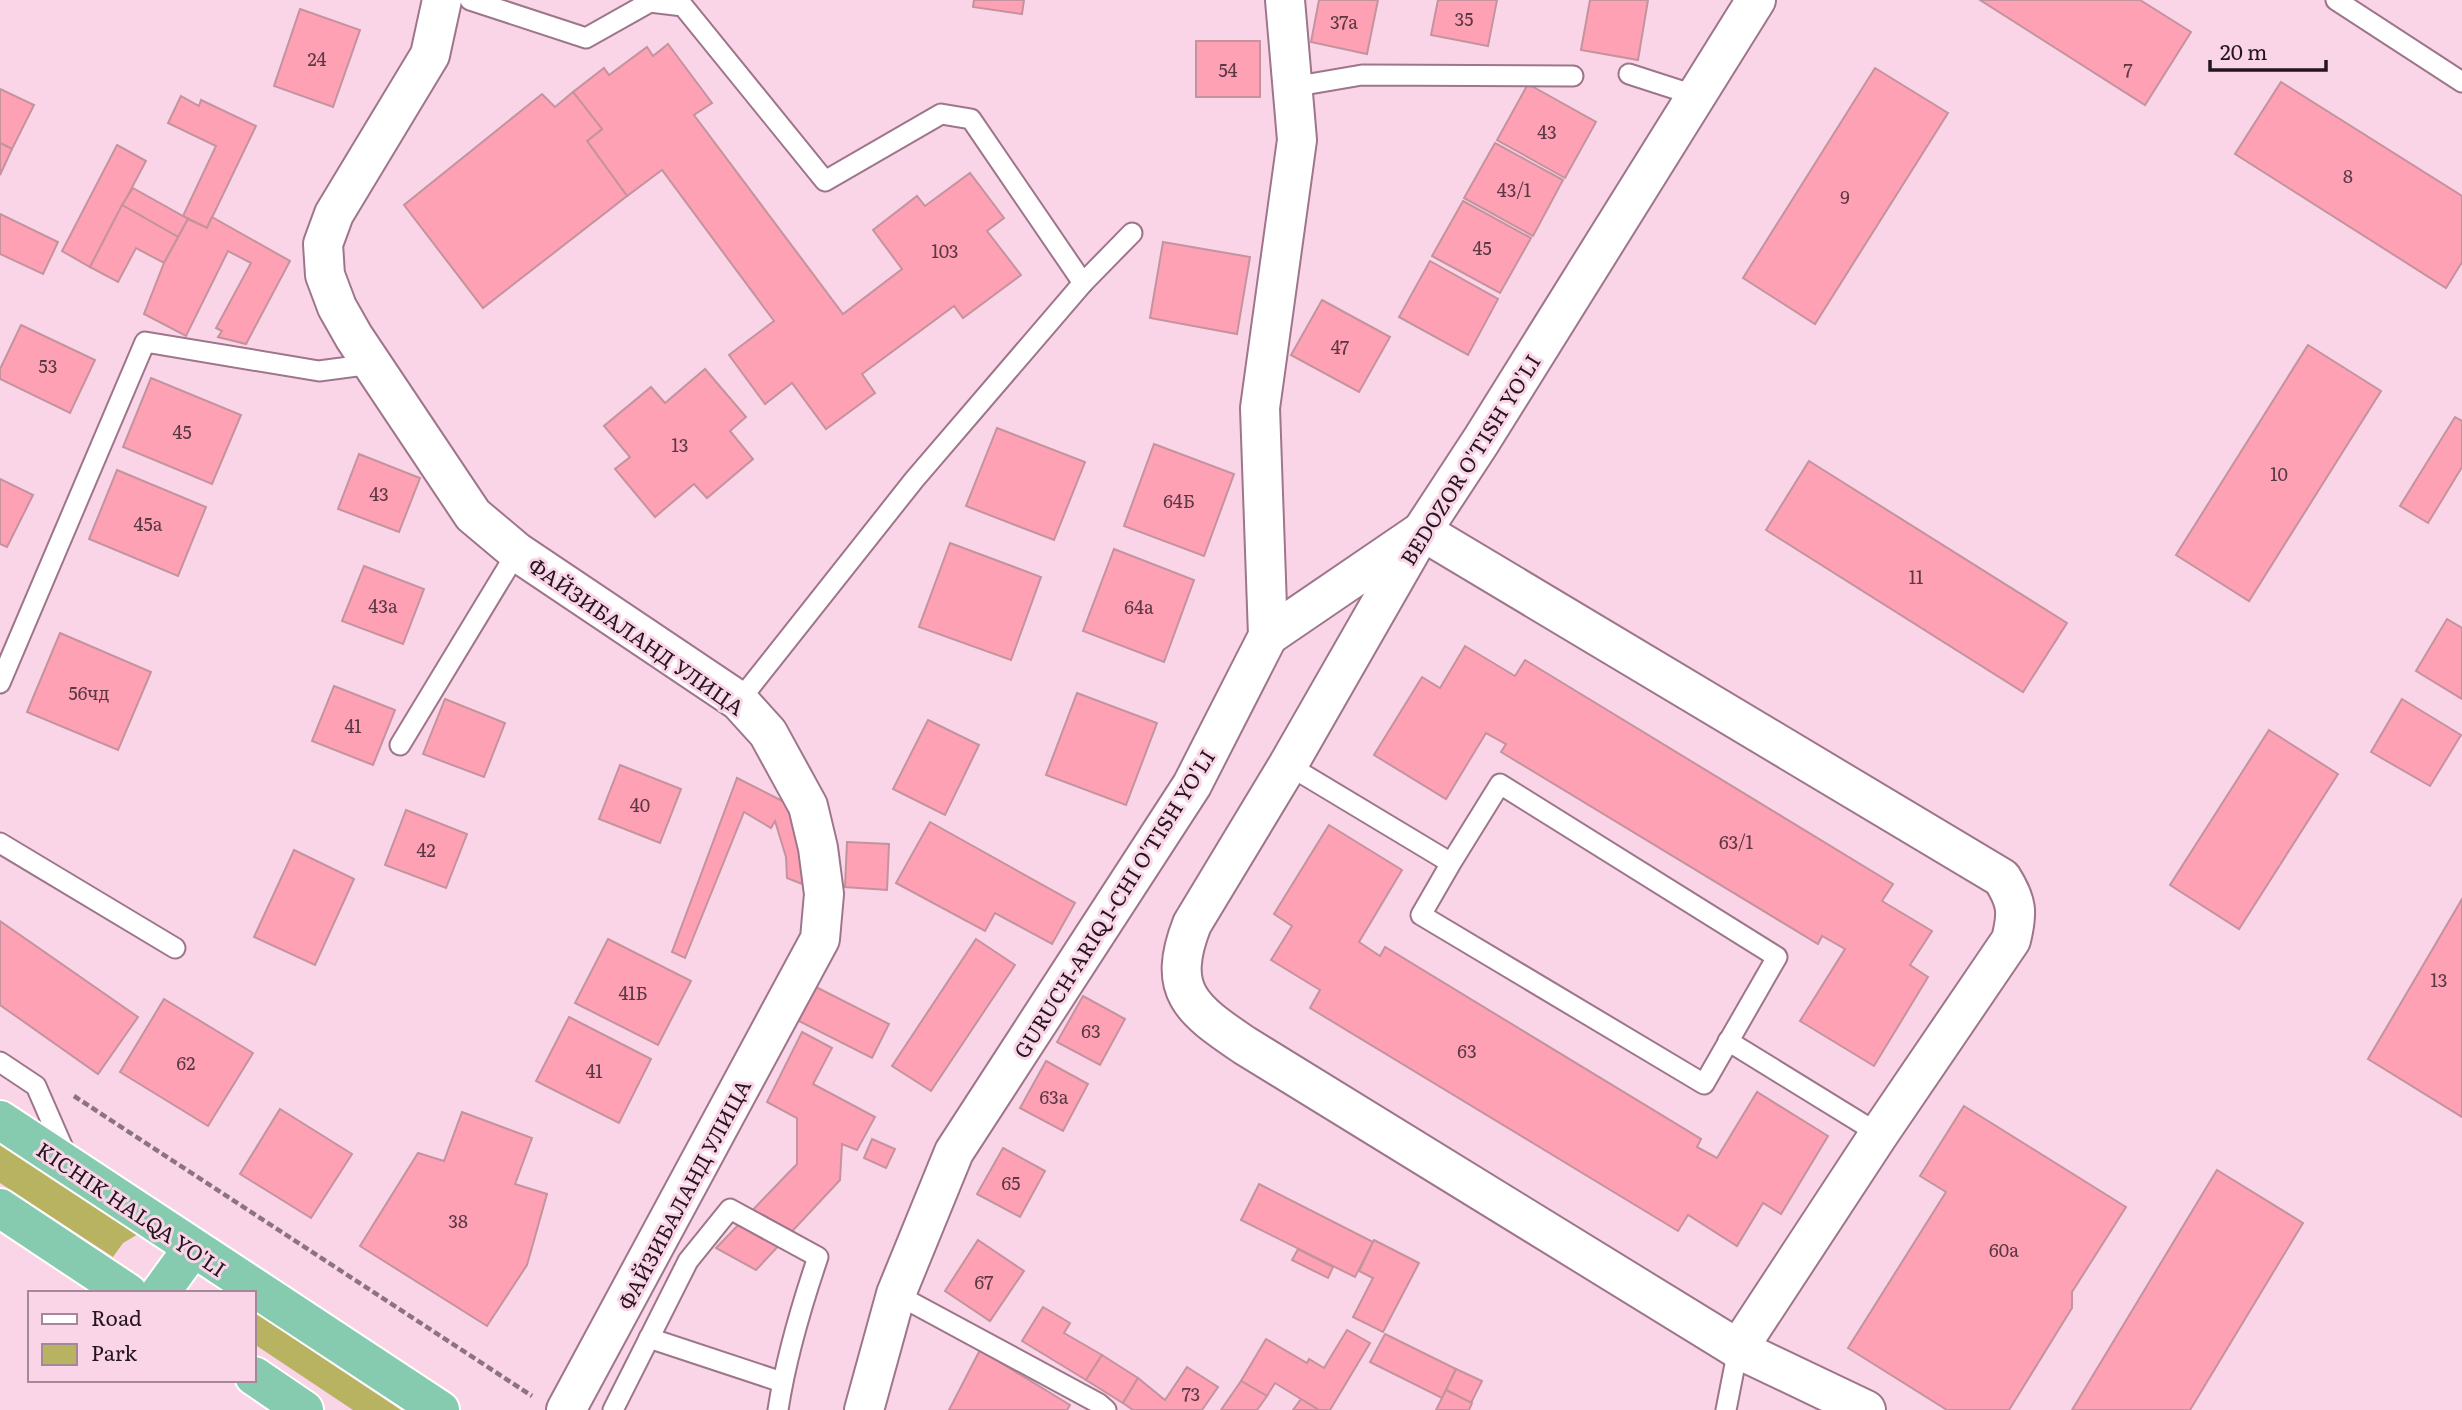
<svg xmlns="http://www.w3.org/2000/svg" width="2462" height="1410" viewBox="0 0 2462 1410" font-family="Literata,serif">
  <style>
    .green { fill: #b8b360 }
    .building { fill: #fea1b5; stroke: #c4939d; stroke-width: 2 }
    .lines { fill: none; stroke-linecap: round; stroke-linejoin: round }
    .service-casing { stroke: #9e758b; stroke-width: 23 }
    .minor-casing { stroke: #9e758b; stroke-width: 42 }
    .trunk-casing { stroke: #fff; stroke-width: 42 }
    .path { stroke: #8d7381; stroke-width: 4.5; stroke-dasharray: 7 3.5; stroke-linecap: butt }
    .service { stroke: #fff; stroke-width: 19 }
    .minor { stroke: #fff; stroke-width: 38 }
    .trunk { stroke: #86caaf; stroke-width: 38 }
    .labels { text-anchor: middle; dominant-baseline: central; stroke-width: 6; stroke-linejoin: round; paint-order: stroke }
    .number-label { font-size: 18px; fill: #5b3844 }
    .street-label { font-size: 21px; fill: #25151e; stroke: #fad5e8 }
  </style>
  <rect width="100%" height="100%" fill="#fad5e8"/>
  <!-- green -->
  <g class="green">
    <polygon points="0,1141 140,1233 123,1243 113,1257 0,1183"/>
    <polygon points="254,1312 401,1410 353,1410 254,1344"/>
  </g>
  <!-- building -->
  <g class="building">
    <polygon points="974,0 1024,0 1022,14 973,7"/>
    <polygon points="1319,0 1378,0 1367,54 1311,42"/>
    <polygon points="1438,0 1497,0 1488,46 1431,35"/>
    <polygon points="1590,0 1648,0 1638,60 1581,50"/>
    <polygon points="1980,0 2140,0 2191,32 2145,105"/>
    <polygon points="300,9 360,30 333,107 274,86"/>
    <rect x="1196" y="41" width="64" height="56"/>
    <polygon points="668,44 712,103 694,115 843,314 902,269 873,230 917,196 925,206 970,173 1004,218 987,231 1021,275 963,318 954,306 862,374 875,393 826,429 792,383 765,404 729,355 774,321 662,170 627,196 587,141 602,129 573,92 604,68 609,75 647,47 653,56"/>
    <polygon points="1875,68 1948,113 1815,324 1743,278"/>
    <polygon points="2281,82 2462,196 2462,262 2446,288 2235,154"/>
    <polygon points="1528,84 1596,122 1565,178 1497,140"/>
    <polygon points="0,89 34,105 12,149 0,143"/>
    <polygon points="573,92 602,129 587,141 627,196 483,308 404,205 542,94 555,107"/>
    <polygon points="181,96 199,106 201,100 256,126 207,228 183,216 216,146 168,123"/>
    <polygon points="0,143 12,149 0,175"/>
    <polygon points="1495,143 1563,180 1533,236 1464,198"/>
    <polygon points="117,145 146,161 90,267 62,251"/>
    <polygon points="133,188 188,219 178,237 122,205"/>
    <polygon points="1463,201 1531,238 1500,293 1432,256"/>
    <polygon points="122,205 178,237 164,263 136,248 118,282 90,267"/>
    <polygon points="0,214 58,242 43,274 0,254"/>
    <polygon points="212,217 290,261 246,344 218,337 222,331 216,328 251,263 228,251 186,336 144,314 164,263 188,219 207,228"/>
    <polygon points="1163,242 1250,257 1237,334 1150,318"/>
    <polygon points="1430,261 1498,299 1468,355 1399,317"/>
    <polygon points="1322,300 1390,337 1359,392 1291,355"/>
    <polygon points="21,325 95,360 70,413 0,379 0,369"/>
    <polygon points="2308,345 2381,391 2249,601 2176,555"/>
    <polygon points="705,369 746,417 730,431 753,459 707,498 694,484 655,517 615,469 630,457 604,426 651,387 665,403"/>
    <polygon points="151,378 241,415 212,484 123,447"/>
    <polygon points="2455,417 2462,421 2462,467 2428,523 2400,506"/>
    <polygon points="997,428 1085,462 1054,540 966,506"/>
    <polygon points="1154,444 1234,474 1204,556 1124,526"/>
    <polygon points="359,454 420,478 399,532 338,509"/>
    <polygon points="1809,461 2067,623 2023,692 1766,530"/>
    <polygon points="117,470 206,507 178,576 89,539"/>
    <polygon points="0,479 33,495 7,547 0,544"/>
    <polygon points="950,543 1041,577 1011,660 919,627"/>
    <polygon points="1114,549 1194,580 1164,662 1083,631"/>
    <polygon points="364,566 424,589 403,644 342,621"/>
    <polygon points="2447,619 2462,628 2462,699 2416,671"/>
    <polygon points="60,633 151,672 118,750 27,712"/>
    <polygon points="1465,646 1515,676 1525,660 1893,884 1882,901 1932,931 1910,965 1928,977 1874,1066 1800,1021 1845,949 1822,936 1818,944 1501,752 1506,744 1486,733 1446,799 1374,755 1422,677 1440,688"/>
    <polygon points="334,686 395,710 373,765 312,741"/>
    <polygon points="1077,693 1157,723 1126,805 1046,775"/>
    <polygon points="445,699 505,723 484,777 423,754"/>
    <polygon points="2402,699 2461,735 2430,786 2371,752"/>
    <polygon points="928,720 979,745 945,815 893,789"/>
    <polygon points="2269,730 2338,774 2239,929 2170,885"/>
    <polygon points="620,765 681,789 660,843 599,819"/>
    <polygon points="737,778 794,807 807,886 787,878 786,857 775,821 771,828 744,812 685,958 672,952"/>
    <polygon points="406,810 467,834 446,888 385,865"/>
    <polygon points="930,822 1075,903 1052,944 995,913 985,931 896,883"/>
    <polygon points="1329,825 1402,870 1359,942 1380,956 1385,947 1701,1139 1697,1147 1717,1158 1757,1092 1828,1136 1781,1214 1763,1203 1737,1246 1688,1215 1678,1231 1310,1008 1320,990 1271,960 1292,926 1274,914"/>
    <polygon points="847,842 889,844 887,890 845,887"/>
    <polygon points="294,850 354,879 315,965 254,937"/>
    <polygon points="2462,899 2462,1117 2368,1059"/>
    <polygon points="0,921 138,1017 98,1074 0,1005"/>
    <polygon points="608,939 691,981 658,1045 575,1003"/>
    <polygon points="976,939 1015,965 931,1091 892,1066"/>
    <polygon points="810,984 889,1024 872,1058 793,1018"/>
    <polygon points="1083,996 1125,1019 1100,1065 1057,1042"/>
    <polygon points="164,999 253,1053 208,1126 120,1072"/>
    <polygon points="569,1017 651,1059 619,1123 536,1081"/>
    <polygon points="802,1032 832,1048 813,1084 875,1117 857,1150 842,1144 840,1180 756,1270 716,1248 797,1164 797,1118 767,1102"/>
    <polygon points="1046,1061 1088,1084 1063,1131 1020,1108"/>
    <polygon points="1964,1106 2126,1207 2072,1292 2072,1308 2009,1410 1947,1410 1848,1348 1946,1192 1920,1176"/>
    <polygon points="280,1109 352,1154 311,1218 240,1174"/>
    <polygon points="462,1112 532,1138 515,1184 547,1194 527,1265 487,1326 360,1246 418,1153 444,1161"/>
    <polygon points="872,1139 895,1149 886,1168 864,1158"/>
    <polygon points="1003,1148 1045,1171 1020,1217 977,1194"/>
    <polygon points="2217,1170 2303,1223 2190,1410 2072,1410"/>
    <polygon points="1259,1184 1373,1242 1355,1277 1241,1220"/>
    <polygon points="978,1240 1024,1271 990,1321 945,1291"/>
    <polygon points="1374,1240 1419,1263 1383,1332 1353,1317 1373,1278 1359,1271"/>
    <polygon points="1298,1249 1333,1267 1328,1278 1292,1260"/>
    <polygon points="1043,1307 1070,1323 1064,1333 1102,1355 1086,1380 1022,1341"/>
    <polygon points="1347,1330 1370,1343 1330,1410 1319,1410 1275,1383 1267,1396 1241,1381 1266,1339 1307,1363 1309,1359 1324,1368"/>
    <polygon points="1385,1334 1456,1369 1442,1398 1370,1362"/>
    <polygon points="980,1350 1070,1405 1067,1410 949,1410"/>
    <polygon points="1102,1355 1138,1378 1123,1403 1086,1380"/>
    <polygon points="1187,1367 1218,1387 1202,1410 1133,1410 1123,1403 1138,1378 1165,1400"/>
    <polygon points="1456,1369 1482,1381 1471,1403 1446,1390"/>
    <polygon points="1241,1381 1267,1396 1257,1410 1221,1410"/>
    <polygon points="1446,1390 1472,1403 1469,1410 1436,1410"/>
    <polygon points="1301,1399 1319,1410 1293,1410"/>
  </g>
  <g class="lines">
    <defs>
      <g id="service">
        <polyline points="470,0 586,38 650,2 683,6 825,181 941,114 971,119 1083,283"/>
        <polyline points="2336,0 2462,82"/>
        <polyline points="1629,74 1697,96"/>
        <polyline points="1292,87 1362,75 1573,76"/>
        <polyline points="0,683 145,342 319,371 372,364"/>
        <polyline points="739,701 914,480 1083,283 1132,233"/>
        <polyline points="400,745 517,552"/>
        <polyline points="1288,765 1451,863 1421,915 1704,1084 1777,957 1500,784 1451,863"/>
        <polyline points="0,843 175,948"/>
        <polyline points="1728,1041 1879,1134"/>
        <polyline points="0,1062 36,1086 67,1157"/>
        <polyline points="896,1294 1098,1403 1106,1410"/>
        <polyline points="649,1338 782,1382"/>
        <path d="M613,1410L688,1261L730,1209L818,1257C801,1307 786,1357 778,1410"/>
        <polyline points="1726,1410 1738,1349"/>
      </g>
      <g id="minor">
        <polyline points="442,0 430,55 334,214 323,244 325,275 337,307 354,337 473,515 517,552 739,701 768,733 808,806 818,848 824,894 820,939 566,1410"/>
        <path d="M1756,0L1481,441L1422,531L1288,765L1192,924C1166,991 1191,1009 1244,1045L1738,1349L1866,1410"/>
        <path d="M1268,636L1422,531L2002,878C2017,902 2018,912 2011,940L1879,1134L1738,1349"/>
        <polyline points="864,1410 896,1294 954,1152 1192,785 1268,636 1260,408 1297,140 1285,0"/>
      </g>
      <g id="trunk">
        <polyline points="0,1120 440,1410"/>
        <polyline points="0,1208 128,1293"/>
        <polyline points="160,1293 192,1249"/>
        <polyline points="254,1376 304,1410"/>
      </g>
    </defs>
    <!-- service casing -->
    <use href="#service" class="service-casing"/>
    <!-- minor casing -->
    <use href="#minor" class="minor-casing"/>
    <!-- trunk casing -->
    <use href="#trunk" class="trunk-casing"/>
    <!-- path -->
    <polyline class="path" points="74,1096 532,1396"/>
    <!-- service -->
    <use href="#service" class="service"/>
    <!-- minor -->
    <use href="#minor" class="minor"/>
    <!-- trunk -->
    <use href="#trunk" class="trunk"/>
  </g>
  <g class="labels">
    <!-- number labels -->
    <g class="number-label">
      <text x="1464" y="18">35</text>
      <text x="1344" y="21">37а</text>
      <text x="317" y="58">24</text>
      <text x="1228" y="69">54</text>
      <text x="2128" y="69">7</text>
      <text x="1547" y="131">43</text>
      <text x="2348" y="175">8</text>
      <text x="1514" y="189">43/1</text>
      <text x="1845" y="196">9</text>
      <text x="1482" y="247">45</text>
      <text x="945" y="250">103</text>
      <text x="1340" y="346">47</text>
      <text x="48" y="365">53</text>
      <text x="182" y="431">45</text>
      <text x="680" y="444">13</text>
      <text x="2279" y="473">10</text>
      <text x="379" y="493">43</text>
      <text x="1179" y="500">64Б</text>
      <text x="148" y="523">45а</text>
      <text x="1916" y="576">11</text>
      <text x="383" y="605">43а</text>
      <text x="1139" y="606">64а</text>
      <text x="89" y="692">56чд</text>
      <text x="353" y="725">41</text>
      <text x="640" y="804">40</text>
      <text x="1736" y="841">63/1</text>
      <text x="426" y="849">42</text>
      <text x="2439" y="979">13</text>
      <text x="633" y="992">41Б</text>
      <text x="1091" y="1030">63</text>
      <text x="1467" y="1050">63</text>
      <text x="186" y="1062">62</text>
      <text x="594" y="1070">41</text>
      <text x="1054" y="1096">63а</text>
      <text x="1011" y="1182">65</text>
      <text x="458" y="1220">38</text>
      <text x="2004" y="1249">60a</text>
      <text x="984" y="1281">67</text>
      <text x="1191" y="1393">73</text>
    </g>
    <!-- street labels -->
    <g class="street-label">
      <text transform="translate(1469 459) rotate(-58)">BEDOZOR O'TISH YO'LI</text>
      <text transform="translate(637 635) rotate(35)">ФАЙЗИБАЛАНД УЛИЦА</text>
      <text transform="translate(1113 903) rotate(-58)">GURUCH-ARIQ 1-CHI O'TISH YO'LI</text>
      <text transform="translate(683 1194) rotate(-62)">ФАЙЗИБАЛАНД УЛИЦА</text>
      <text transform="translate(132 1208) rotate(34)">KICHIK HALQA YO'LI</text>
    </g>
  </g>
  <!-- legend -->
  <rect x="28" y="1291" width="228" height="91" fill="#fad5e8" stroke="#a58897" stroke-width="2"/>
  <rect x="42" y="1314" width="35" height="10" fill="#ffffff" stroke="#a58897" stroke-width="2"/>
  <text x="91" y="1326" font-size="21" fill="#25151e">Road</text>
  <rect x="42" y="1344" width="35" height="21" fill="#b8b360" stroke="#a58897" stroke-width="2"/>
  <text x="91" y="1361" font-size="21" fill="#25151e">Park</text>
  <!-- scale -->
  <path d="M2210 60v10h116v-10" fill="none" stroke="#25151e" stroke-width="3.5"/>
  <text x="2220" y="60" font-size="21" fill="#25151e" stroke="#fad5e8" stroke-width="5" paint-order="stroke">20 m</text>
</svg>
